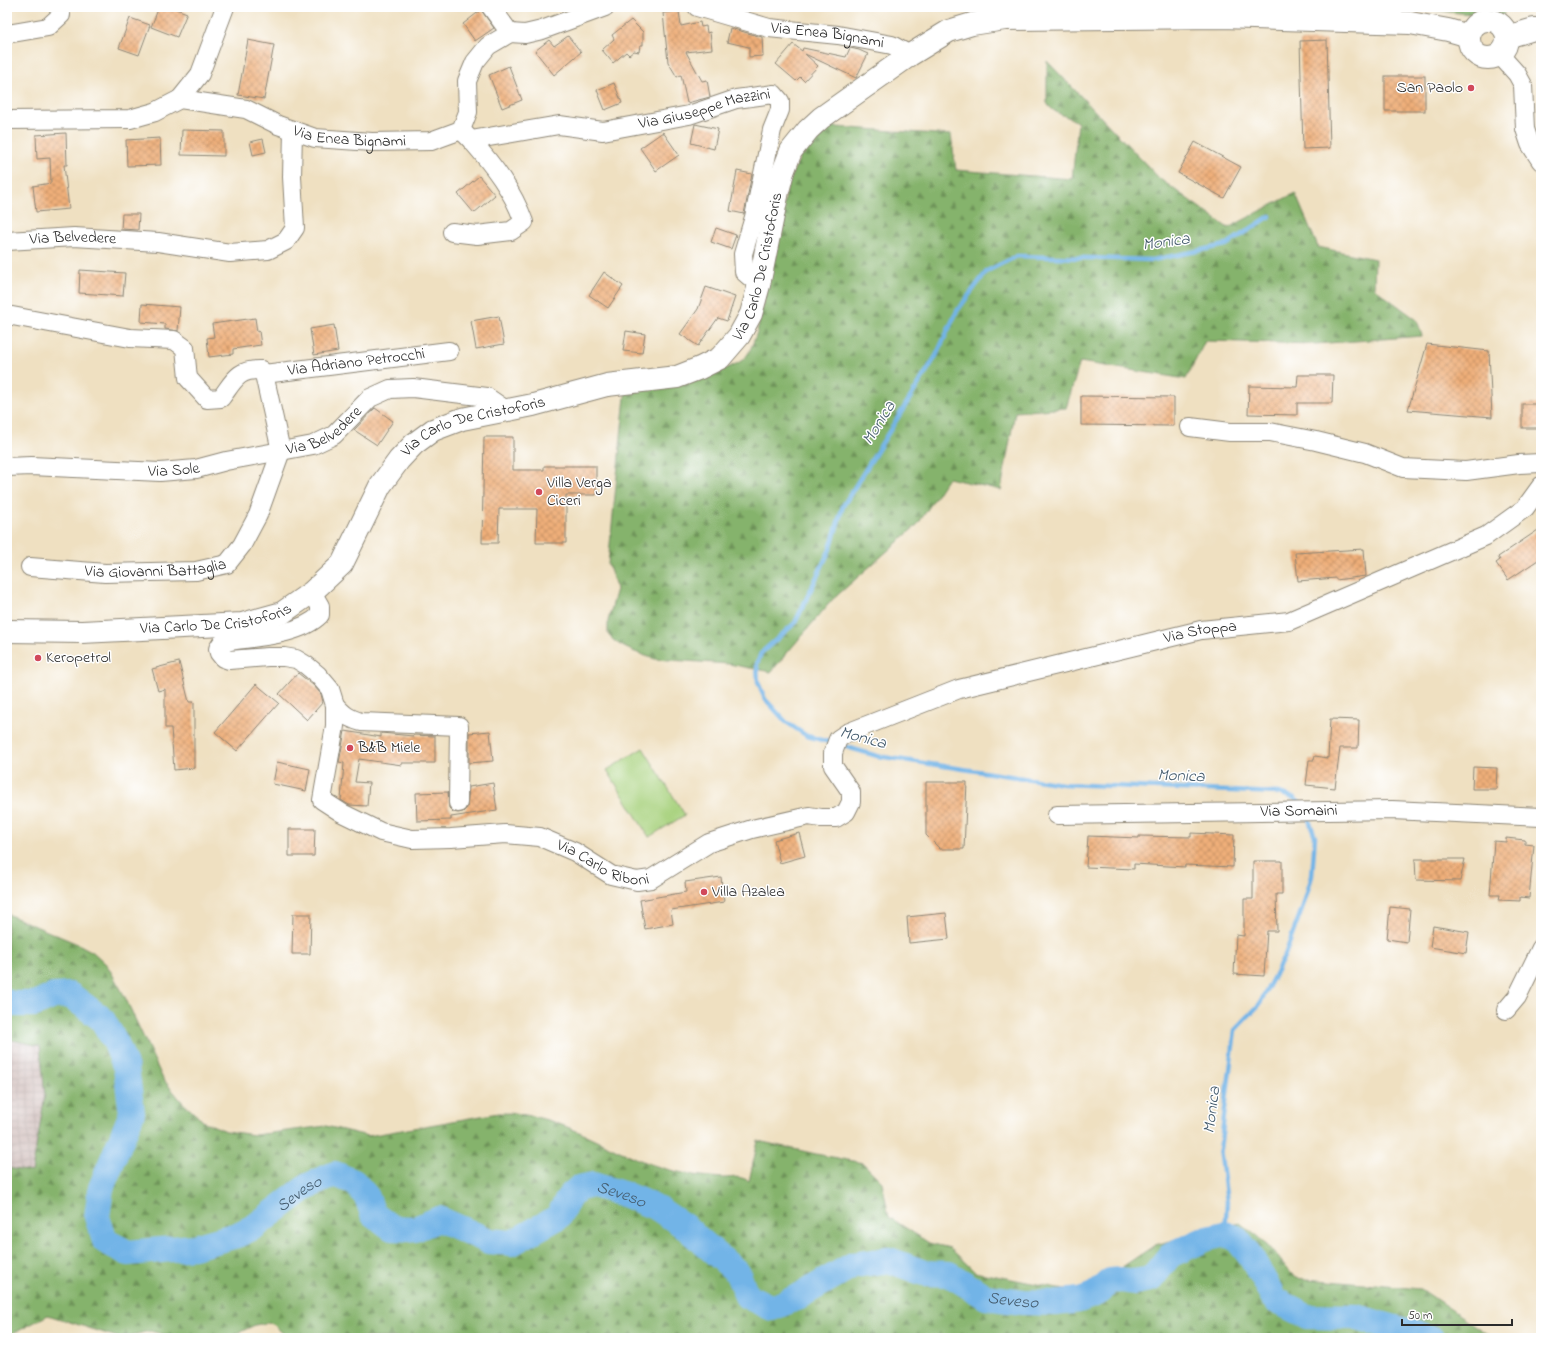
<svg xmlns="http://www.w3.org/2000/svg" width="1548" height="1345" viewBox="0 0 1548 1345" font-family="'Indie Flower',sans-serif">
  <style>
    .industrial { fill: url(#industrial-grid) }
    .forest { fill: url(#forest-firs); stroke: #586f4c }
    .pitch { fill: #a7d17d; stroke: #697e54 }
    .lines { fill: none; stroke-linecap: round; stroke-linejoin: round }
    .stream { stroke: #72b4e7; stroke-width: 4.5 }
    .river { stroke: #72b4e7; stroke-width: 26 }
    .building { fill: url(#building-cross-hatch) }
    .minor-casing { stroke: #8d8676; stroke-width: 20 }
    .major-casing { stroke: #8d8676; stroke-width: 24 }
    .minor { stroke: #fff; stroke-width: 18 }
    .major { stroke: #fff; stroke-width: 22 }
    .poi-dot { fill: #d1495b; stroke: #fff; stroke-width: 1.5 }
    .labels { text-anchor: middle; dominant-baseline: central; stroke-width: 3; stroke-linejoin: round; paint-order: stroke }
    .street-label { font-size: 16px; fill: #2b2b2b; stroke: #fff }
    .poi-label { font-size: 16px; fill: #2b2b2b; stroke: #fff; text-anchor: start }
    .water-label { font-size: 17px; font-style: italic; fill: #445b6d; stroke: #fff }
  </style>
  <defs>
    <pattern id="industrial-grid" width="8" height="8" patternUnits="userSpaceOnUse"><rect width="8" height="8" fill="#d1c0bd"/><path d="M0 4h8M4 0v8" fill="none" stroke="#b4a5a3"/></pattern>
    <pattern id="forest-firs" width="22" height="20" patternUnits="userSpaceOnUse"><rect width="22" height="20" fill="#85b36c"/><path d="M5 1l3.5 6h-7zM16 11l3.5 6h-7z" fill="#6d9259"/></pattern>
    <pattern id="building-cross-hatch" width="8" height="8" patternUnits="userSpaceOnUse"><rect width="8" height="8" fill="#efaf79"/><path d="M0 0l8 8M0 8l8-8" fill="none" stroke="#c28f63"/></pattern>
  </defs>
  <rect width="100%" height="100%" fill="#fff"/>
  <filter id="ink" filterUnits="userSpaceOnUse"><feTurbulence type="fractalNoise" baseFrequency=".025" numOctaves="2"/><feDisplacementMap in="SourceGraphic" scale="8" xChannelSelector="R" yChannelSelector="G"/><feConvolveMatrix kernelMatrix="1 2 1 2 8 2 1 2 1" color-interpolation-filters="sRGB"/></filter>
  <filter id="wash" filterUnits="userSpaceOnUse"><feTurbulence type="fractalNoise" baseFrequency=".012" numOctaves="4" result="noise"/><feDisplacementMap in="SourceGraphic" scale="16" xChannelSelector="R" yChannelSelector="G"/><feGaussianBlur stdDeviation="0.9" result="paint"/><feColorMatrix in="noise" values="0 0 0 0 0 0 0 0 0 0 0 0 0 0 0 0 0 1.4 0 .05"/><feComposite in="paint" operator="in"/></filter>
  <g filter="url(#wash)">
    <rect width="100%" height="100%" fill="#efe0c1"/>
    <!-- industrial -->
    <polygon class="industrial" points="7,1039 40,1046 45,1095 32,1172 7,1168"/>
    <!-- forest -->
    <g class="forest">
      <polygon points="1130,7 1394,7 1392,12"/>
      <polygon points="1430,7 1505,7 1503,17 1428,10"/>
      <path d="M1047,61L1160,179L1228,228L1295,193L1318,247L1375,259L1374,288L1417,320L1422,336L1315,344L1205,341L1186,379L1080,362L1066,408L1015,412L1001,490L948,478L918,524L832,600L771,672L729,664L655,659C642,655 615,646 608,634V621L617,589L608,564L626,387L722,370C748,360 748,357 757,332L789,180L805,147L822,126L951,135L956,170L1072,179L1078,123C1069,115 1053,115 1047,103Z"/>
      <path d="M7,914L80,945L93,952L107,965L124,995L163,1079L183,1103L204,1122L212,1125L226,1131L255,1135L326,1126L368,1136L498,1113C564,1111 613,1157 674,1171C690,1175 707,1177 723,1178C734,1178 738,1175 749,1181L758,1141L816,1154L863,1163L882,1182L889,1217L929,1243L950,1248L975,1272L1058,1288L1086,1291L1155,1245L1240,1223L1268,1245L1295,1278L1421,1289L1493,1338H288L273,1324L267,1323L255,1325L242,1331L233,1338H179L150,1331L120,1338L48,1315L7,1337V1168L32,1172L45,1095L40,1046L7,1039Z"/>
    </g>
    <!-- pitch -->
    <polygon class="pitch" points="643,748 685,815 649,837 607,770"/>
    <g class="lines">
      <!-- stream -->
      <g class="stream">
        <polyline points="833,743 807,736 786,722 765,699 758,682 757,664 761,653 795,623 830,549 843,506 936,356 957,311 987,271 1017,256 1153,260 1226,245 1270,216"/>
        <polyline points="840,745 877,756 1063,784 1279,793 1294,798 1303,806"/>
        <polyline points="1225,1234 1227,1202 1220,1149 1235,1030 1259,1005 1285,955 1304,903 1312,876 1315,836 1307,815"/>
      </g>
      <!-- river -->
      <path class="river" id="s1" d="M7,1002L10,1004H35L54,996L70,995L102,1019L116,1043L126,1068L132,1113L101,1188L97,1217L105,1241L128,1253L194,1247L237,1235L254,1227L308,1186L335,1174L354,1182L367,1197L373,1214L392,1228L415,1229L439,1219L489,1241L512,1243L558,1217L570,1196L579,1188L593,1185L626,1195L657,1208L684,1226L737,1272L747,1296L772,1308L796,1298L853,1265L889,1260L924,1273L949,1274L986,1297L1023,1302L1056,1303L1079,1300L1094,1295L1110,1281L1121,1280L1134,1282L1151,1279L1170,1255L1208,1238L1225,1234L1236,1238L1251,1257L1275,1300L1307,1316L1356,1317L1431,1338"/>
    </g>
    <g id="blocks">
      <!-- building -->
      <g class="building">
        <polygon points="159,7 171,7 187,13 177,37 151,27"/>
        <polygon points="481,10 494,28 475,41 463,24"/>
        <polygon points="679,11 681,26 700,22 701,27 706,26 707,33 710,32 712,49 686,52 702,81 707,80 710,97 687,103 681,75 677,77 668,62 663,13"/>
        <polygon points="130,18 150,25 139,55 119,48"/>
        <polygon points="631,20 643,32 643,45 640,45 639,52 634,51 629,55 626,52 613,63 602,50 614,39 612,35"/>
        <polygon points="730,28 762,37 763,56 749,57 749,47 727,42"/>
        <polygon points="568,36 581,52 554,75 535,51 549,40 554,46"/>
        <polygon points="248,40 274,45 264,99 238,95"/>
        <polygon points="1327,40 1330,148 1303,149 1300,41"/>
        <polygon points="793,44 802,51 803,48 846,57 850,48 859,50 868,54 856,78 805,54 818,66 804,81 800,77 796,81 776,64"/>
        <polygon points="509,66 522,100 502,108 489,75"/>
        <rect x="1385" y="76" width="40" height="35"/>
        <polygon points="614,83 622,103 605,110 597,90"/>
        <polygon points="695,124 718,129 714,149 691,143"/>
        <polygon points="182,130 224,131 224,156 181,155"/>
        <polygon points="663,132 679,155 656,171 640,148"/>
        <polygon points="66,133 67,165 64,165 69,209 36,212 33,186 51,183 50,158 37,159 36,135"/>
        <polygon points="160,138 161,165 127,166 126,140"/>
        <polygon points="263,139 266,152 253,155 250,142"/>
        <polygon points="1195,142 1241,167 1224,198 1178,173"/>
        <polygon points="737,171 752,174 744,214 730,211"/>
        <polygon points="479,176 495,195 474,213 458,194"/>
        <polygon points="122,214 139,214 138,230 121,229"/>
        <polygon points="716,228 736,235 731,249 711,242"/>
        <polygon points="80,270 125,273 123,296 79,293"/>
        <polygon points="604,272 623,286 608,308 589,295"/>
        <polygon points="706,287 735,297 727,321 718,318 698,346 680,334 698,309"/>
        <polygon points="142,304 180,307 178,331 165,329 165,324 141,322"/>
        <polygon points="499,316 504,344 476,349 471,321"/>
        <polygon points="255,318 257,332 259,331 261,345 233,349 233,354 209,357 207,338 214,337 212,324"/>
        <polygon points="334,325 338,351 314,355 310,329"/>
        <polygon points="626,331 645,334 642,353 623,351"/>
        <polygon points="1427,344 1489,351 1492,417 1408,410"/>
        <polygon points="1298,375 1333,375 1332,403 1297,403 1297,415 1248,414 1249,386 1297,387"/>
        <polygon points="1081,396 1174,397 1174,426 1081,425"/>
        <rect x="1522" y="404" width="19" height="24"/>
        <polygon points="375,408 393,421 377,445 354,430"/>
        <polygon points="484,437 513,437 513,470 544,470 544,466 596,466 596,495 566,495 566,543 536,543 537,509 499,509 498,543 482,543"/>
        <polygon points="1541,528 1541,558 1508,580 1496,563 1500,560 1498,557"/>
        <polygon points="1364,549 1366,576 1336,580 1336,578 1298,581 1295,553"/>
        <polygon points="179,662 189,702 194,702 194,768 174,770 171,728 165,728 165,689 158,691 152,669"/>
        <polygon points="298,673 313,685 321,694 323,702 307,720 279,694"/>
        <polygon points="256,684 279,703 237,751 215,732"/>
        <polygon points="1330,719 1359,720 1358,748 1340,748 1335,788 1306,785 1309,760 1314,760 1315,756 1328,758"/>
        <polygon points="345,731 381,737 381,733 413,736 413,735 435,736 435,763 402,763 402,765 359,759 355,782 369,783 367,806 349,805 341,800 344,763 339,762"/>
        <polygon points="490,731 493,761 469,763 469,733"/>
        <polygon points="277,762 310,769 306,791 273,784"/>
        <polygon points="1473,767 1497,768 1496,789 1472,789"/>
        <polygon points="926,782 967,782 964,849 940,849 926,835"/>
        <polygon points="493,783 497,810 451,817 451,820 417,821 416,793 448,792 449,808 453,812 458,813 463,812 467,808 469,787"/>
        <polygon points="289,829 315,829 314,856 289,856"/>
        <polygon points="799,833 805,856 780,863 774,840"/>
        <polygon points="1191,833 1234,835 1233,867 1185,865 1185,867 1134,864 1134,869 1086,867 1088,836 1139,838 1139,836 1191,837"/>
        <polygon points="1506,838 1525,840 1525,844 1534,845 1529,898 1520,897 1520,901 1499,900 1500,895 1490,895 1494,841 1506,842"/>
        <polygon points="1415,859 1465,859 1460,881 1416,880"/>
        <polygon points="1253,861 1282,861 1282,894 1276,894 1277,931 1267,931 1264,976 1234,974 1236,935 1244,936 1244,899 1253,899"/>
        <polygon points="721,877 724,902 671,910 673,924 645,929 640,900 686,892 685,882"/>
        <polygon points="1390,907 1410,909 1407,942 1387,939"/>
        <polygon points="946,913 949,939 909,943 907,917"/>
        <polygon points="293,914 311,914 310,954 292,954"/>
        <polygon points="1433,926 1469,932 1466,953 1430,947"/>
      </g>
    </g>
  </g>
  <g filter="url(#ink)">
    <use href="#blocks" fill-opacity="0" stroke="#8d8676" stroke-width="1"/>
    <g class="lines">
      <defs>
        <g id="minor">
          <polyline points="491,7 510,33"/>
          <path id="s2" d="M697,7L769,28L838,35L892,45L910,55"/>
          <polyline points="7,34 48,27 61,15 61,7"/>
          <polyline points="1499,54 1517,74 1523,85 1525,129 1530,144 1541,161"/>
          <polyline points="180,99 200,74 225,7"/>
          <path id="s3" d="M7,120L130,119L155,112L180,99L246,109L278,125L315,138L372,142L431,141L461,130L468,112L467,81L475,62L488,46L510,33L525,34L542,30L605,7"/>
          <path id="s4" d="M461,130L471,140L559,125L603,131L689,115L736,99L774,94L780,101V110L772,130L754,217L743,254L744,272L759,285"/>
          <path d="M452,232L477,235L511,231L524,222C513,191 493,165 471,140"/>
          <path id="s5" d="M7,241L74,237L158,242L230,253L268,250L286,241L295,228L292,177L293,130"/>
          <path id="s6" d="M7,315L130,338L174,340L185,348L188,378L207,399L221,398C234,381 237,369 261,370L264,374L281,451L313,445L334,435L370,398L390,389L413,388L487,397L506,410"/>
          <path id="s7" d="M264,374L449,351"/>
          <polyline points="1190,427 1230,432 1270,432 1316,441 1365,453 1403,468 1466,471 1519,464 1541,463"/>
          <path id="s8" d="M7,467L31,466L160,472L196,469L226,461L281,451"/>
          <path id="s9" d="M30,567L105,573L196,571L227,564L242,545L258,515L281,451"/>
          <path id="s10" d="M312,592L320,606V615C300,635 257,637 230,641L221,644L218,649L219,653L223,658L229,660L268,657H284L296,659L306,665L318,675L330,689L335,705V726L322,800L342,813L381,832L412,839L451,838L505,834L540,837L575,852L611,875L637,881L651,879L709,843L752,829L809,816L821,818H836L846,812L851,802V792L833,766V753L838,739L847,733L959,689L1201,630L1289,621L1486,536L1525,508L1541,486"/>
          <path d="M335,705C344,715 348,718 361,722L459,726L458,803"/>
          <path id="s11" d="M1057,815L1392,810L1541,817"/>
          <polyline points="1506,1010 1517,997 1541,948"/>
        </g>
        <g id="major">
          <circle cx="1488" cy="39" r="19"/>
          <polyline points="1507,37 1534,29 1541,29"/>
          <path id="s12" d="M7,631L82,632L242,624L282,613L312,592L342,564L380,486L399,460L414,444L433,430L462,419L533,405L607,385L677,377L700,368L720,358L739,336L751,314L759,285L778,191L783,172L791,151L808,130L821,118L910,55L949,31L972,24L1005,19L1222,17L1410,23L1448,30L1469,36"/>
        </g>
      </defs>
      <!-- minor casing -->
      <use href="#minor" class="minor-casing"/>
      <!-- major casing -->
      <use href="#major" class="major-casing"/>
      <!-- minor -->
      <use href="#minor" class="minor"/>
      <!-- major -->
      <use href="#major" class="major"/>
    </g>
  </g>
  <!-- markers -->
  <g class="poi-dot">
    <circle cx="1471" cy="88" r="4"/>
    <circle cx="539" cy="492" r="4"/>
    <circle cx="38" cy="658" r="4"/>
    <circle cx="350" cy="748" r="4"/>
    <circle cx="704" cy="892" r="4"/>
  </g>
  <g class="labels">
    <!-- street labels -->
    <g class="street-label">
      <text stroke="none"><textPath href="#s2" startOffset="134">Via Enea Bignami</textPath></text>
      <text stroke="none"><textPath href="#s4" startOffset="252">Via Giuseppe Mazzini</textPath></text>
      <text stroke="none"><textPath href="#s3" startOffset="353">Via Enea Bignami</textPath></text>
      <text stroke="none"><textPath href="#s5" startOffset="66">Via Belvedere</textPath></text>
      <text stroke="none"><textPath href="#s12" startOffset="918">Via Carlo De Cristoforis</textPath></text>
      <text stroke="none"><textPath href="#s7" startOffset="93">Via Adriano Petrocchi</textPath></text>
      <text stroke="none"><textPath href="#s6" startOffset="440">Via Belvedere</textPath></text>
      <text stroke="none"><textPath href="#s12" startOffset="558">Via Carlo De Cristoforis</textPath></text>
      <text stroke="none"><textPath href="#s8" startOffset="167">Via Sole</textPath></text>
      <text stroke="none"><textPath href="#s9" startOffset="126">Via Giovanni Battaglia</textPath></text>
      <text stroke="none"><textPath href="#s12" startOffset="210">Via Carlo De Cristoforis</textPath></text>
      <text stroke="none"><textPath href="#s10" startOffset="1398">Via Stoppa</textPath></text>
      <text stroke="none"><textPath href="#s11" startOffset="242">Via Somaini</textPath></text>
      <text stroke="none"><textPath href="#s10" startOffset="675">Via Carlo Riboni</textPath></text>
    </g>
    <!-- poi labels -->
    <g class="poi-label">
      <text x="1463" y="88" text-anchor="end">San Paolo</text>
      <text x="547" y="483">Villa Verga<tspan x="547" dy="18">Ciceri</tspan></text>
      <text x="46" y="658">Keropetrol</text>
      <text x="358" y="748">B&amp;B Miele</text>
      <text x="712" y="892">Villa Azalea</text>
    </g>
    <!-- water labels -->
    <g class="water-label">
      <text transform="translate(1166 242) rotate(-8)">Monica</text>
      <text transform="translate(879 423) rotate(-58)">Monica</text>
      <text transform="translate(863 738) rotate(15)">Monica</text>
      <text transform="translate(1181 776) rotate(2)">Monica</text>
      <text transform="translate(1212 1110) rotate(-83)">Monica</text>
      <text stroke="none"><textPath href="#s1" startOffset="553">Seveso</textPath></text>
      <text stroke="none"><textPath href="#s1" startOffset="936">Seveso</textPath></text>
      <text stroke="none"><textPath href="#s1" startOffset="1392">Seveso</textPath></text>
    </g>
  </g>
  <!-- margin -->
  <rect width="1548" height="1345" fill="none" stroke="#fff" stroke-width="24"/>
  <!-- scale -->
  <path d="M1402 1319v6h110v-6" fill="none" stroke="#2b2b2b" stroke-width="2"/>
  <text x="1408" y="1319" font-size="12" fill="#2b2b2b" stroke="#ffffff" stroke-width="3" paint-order="stroke">50 m</text>
</svg>
